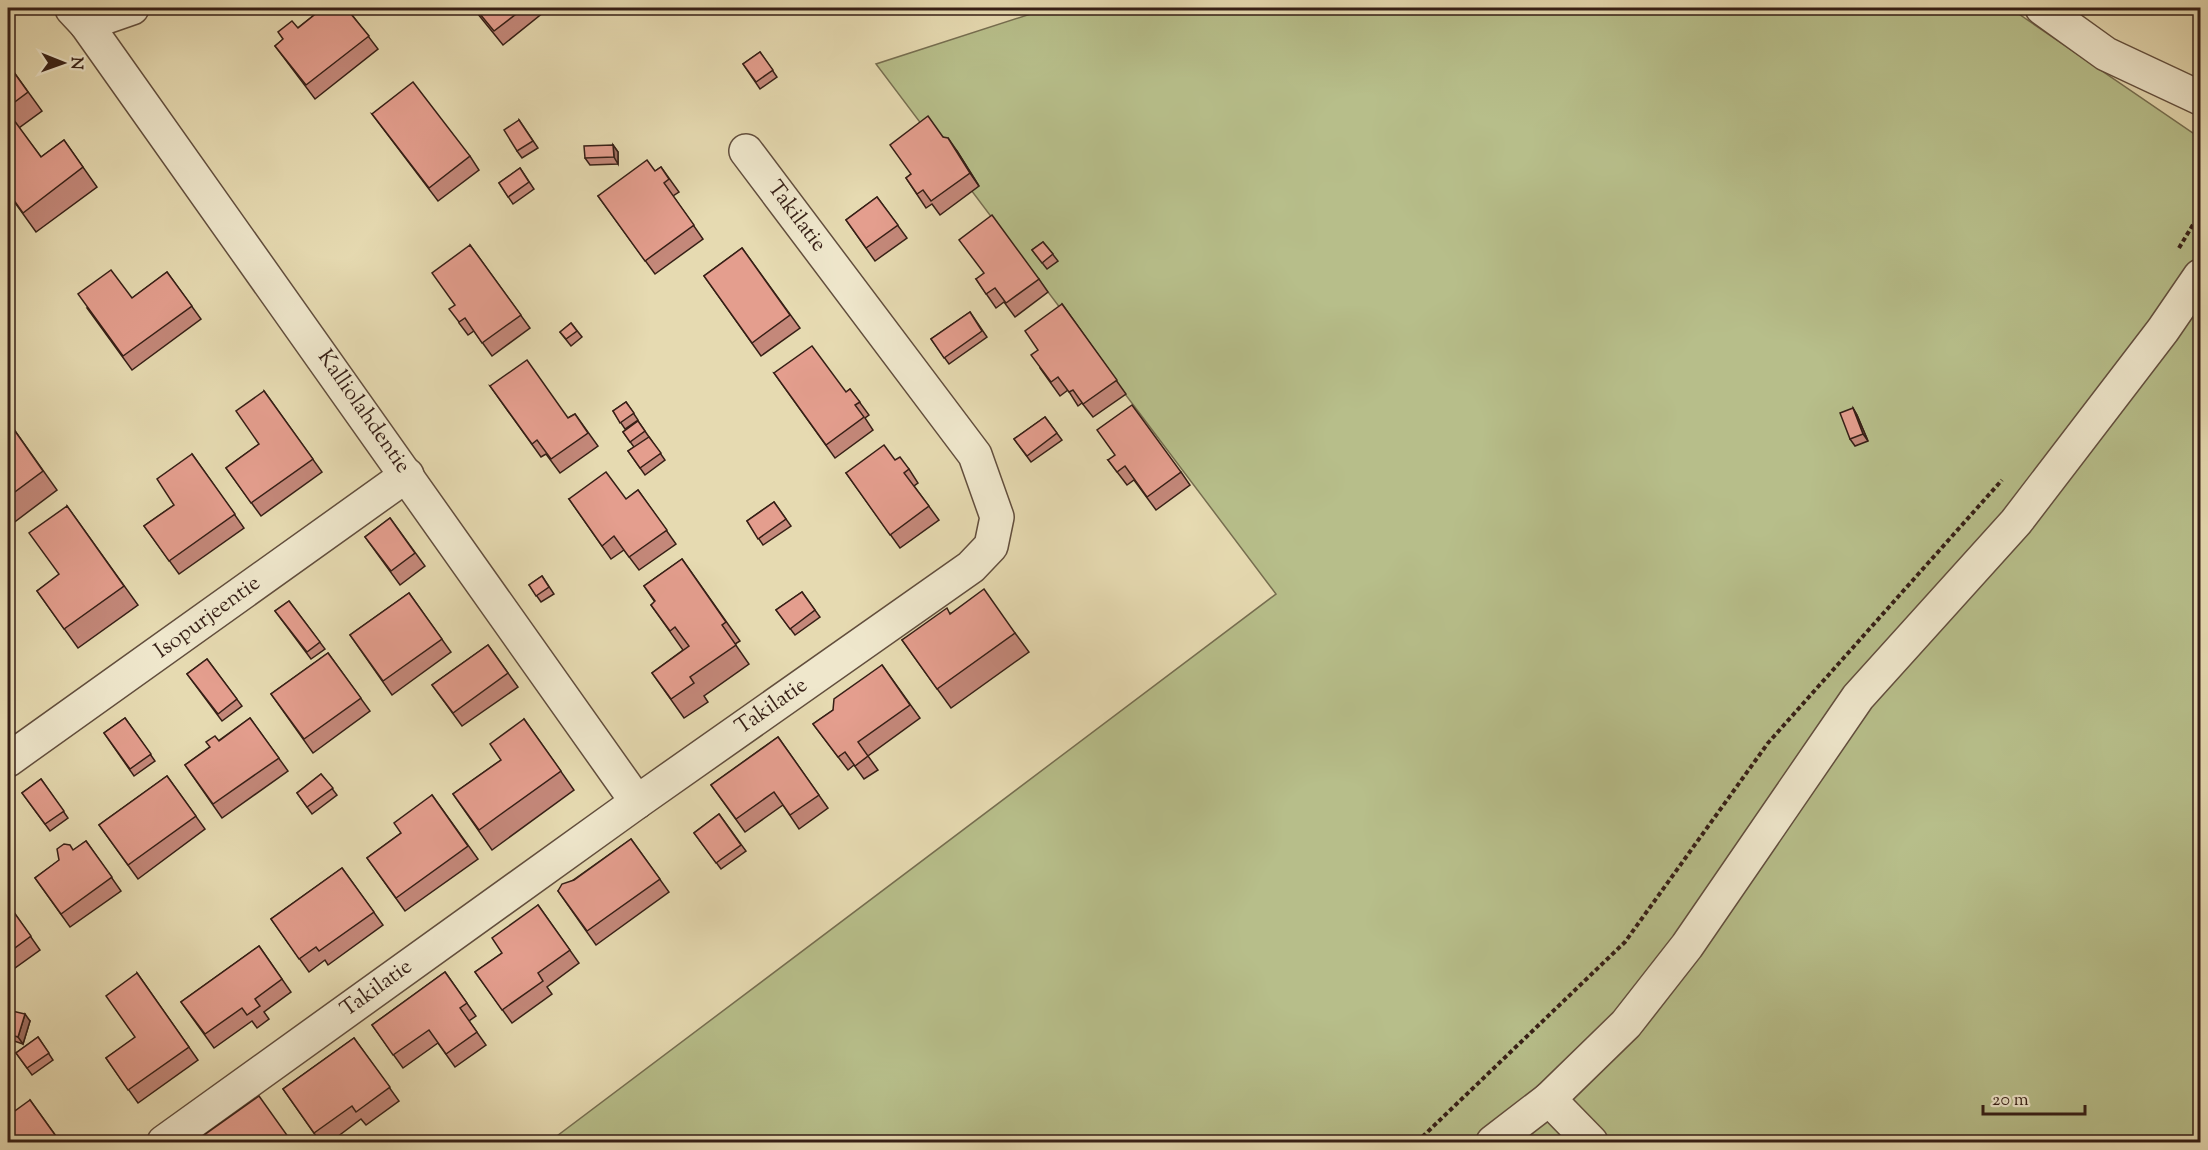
<svg xmlns="http://www.w3.org/2000/svg" width="2208" height="1150" viewBox="0 0 2208 1150" font-family="'Sorts Mill Goudy',serif">
  <style>
    .green { fill: #b7be8a; stroke: #766e50; stroke-width: 1.5 }
    .lines { fill: none; stroke-linecap: round; stroke-linejoin: round }
    .minor-casing { stroke: #624e3d; stroke-width: 36 }
    .path { stroke: #361f16; stroke-width: 4; stroke-dasharray: 4.5 3; stroke-linecap: butt }
    .minor { stroke: #efe7cc; stroke-width: 33 }
    .wall { fill: #c4887a; stroke: #361f16; stroke-width: 1.5 }
    .shaded-wall { fill: #a06f63; stroke: #361f16; stroke-width: 1.5 }
    .building { fill: #e49e8e; stroke: #361f16; stroke-width: 1.5 }
    .labels { text-anchor: middle; dominant-baseline: central; stroke-width: 5; stroke-linejoin: round; paint-order: stroke }
    .street-label { font-size: 22px; fill: #361f16; stroke: #efe7cc }
  </style>
  <rect width="100%" height="100%" fill="#e6dab1"/>
  <filter id="stains"><feTurbulence type="fractalNoise" baseFrequency=".00333" numOctaves="4"/><feColorMatrix values="0 0 0 0 .2 0 0 0 0 .09 0 0 0 0 .02 0 0 0 .5 -.17"/></filter>
  <radialGradient id="worn" r=".72"><stop offset=".6" stop-color="#630" stop-opacity="0"/><stop offset="1" stop-color="#630" stop-opacity=".3"/></radialGradient>
  <!-- green -->
  <polygon class="green" points="1049,8 2010,8 2200,138 2200,1142 549,1142 1276,594 876,64"/>
  <g class="lines">
    <defs>
      <g id="minor">
        <polyline points="2042,8 2106,54 2200,98"/>
        <polyline points="72,9 86,24 132,8"/>
        <polyline points="86,24 637,802"/>
        <polyline points="8,760 407,475"/>
        <polyline points="1549,1099 1591,1142"/>
        <polyline points="164,1142 637,802 971,567 991,546 997,517 975,455 746,151"/>
        <polyline points="1493,1142 1549,1099 1626,1024 1687,946 1858,697 2016,522 2163,330 2200,276"/>
      </g>
    </defs>
    <!-- minor casing -->
    <use href="#minor" class="minor-casing"/>
    <!-- path -->
    <g class="path">
      <polyline points="2179,248 2200,213"/>
      <polyline points="1417,1142 1625,942 1768,743 2002,480"/>
    </g>
    <!-- minor -->
    <use href="#minor" class="minor"/>
  </g>
  <!-- wall -->
  <g class="wall">
    <polygon points="323,8 353,8 349,11 378,49 315,99 275,46"/>
    <polygon points="473,8 549,8 503,45"/>
    <polygon points="760,52 777,77 760,89 743,64"/>
    <polygon points="8,64 42,111 19,128 41,157 64,140 97,187 36,232 8,193"/>
    <polygon points="372,114 470,156 479,170 438,201"/>
    <polygon points="519,120 538,148 522,158 517,151"/>
    <polygon points="943,137 957,151 979,186 940,215 932,204 926,208 906,178 911,174"/>
    <polygon points="613,145 618,152 618,164 590,165 585,158"/>
    <polygon points="661,167 679,192 673,196 703,239 655,274 598,196 655,171"/>
    <polygon points="520,168 534,189 513,204 499,183"/>
    <polygon points="877,197 907,238 875,261 846,220"/>
    <polygon points="1043,242 1058,261 1047,269 1032,250"/>
    <polygon points="470,245 530,328 492,356 474,331 468,335 459,323 455,305"/>
    <polygon points="742,248 800,328 761,356 704,276"/>
    <polygon points="167,272 201,319 132,370 87,308 132,298"/>
    <polygon points="976,279 1039,279 1048,292 1015,317 1004,302 996,308"/>
    <polygon points="1062,304 1126,394 1093,417 1082,403 1078,406 1068,390 1060,396 1040,368 1038,350"/>
    <polygon points="970,312 987,337 949,364 931,339"/>
    <polygon points="571,323 582,337 571,346 560,332"/>
    <polygon points="774,373 846,392 850,389 869,415 865,418 873,430 835,458"/>
    <polygon points="490,386 568,418 575,414 598,446 560,473 546,454 541,457"/>
    <polygon points="264,391 322,472 261,516 226,468 259,444"/>
    <polygon points="626,402 638,420 625,429 613,411"/>
    <polygon points="1853,408 1857,415 1868,441 1855,446 1850,439"/>
    <polygon points="1045,417 1062,440 1031,462 1014,439"/>
    <polygon points="8,421 57,490 8,527"/>
    <polygon points="638,421 665,460 645,475 628,451 634,447 623,432"/>
    <polygon points="192,454 244,528 179,574 144,526 174,505"/>
    <polygon points="895,460 909,469 918,483 914,486 939,520 900,548 846,473"/>
    <polygon points="1108,460 1181,472 1190,485 1156,510 1134,480 1127,485"/>
    <polygon points="638,490 676,544 639,570 624,550 611,559 569,499 626,499"/>
    <polygon points="774,502 791,526 763,545 747,521"/>
    <polygon points="67,506 138,605 78,648 37,591 59,575"/>
    <polygon points="390,518 425,566 400,585 365,537"/>
    <polygon points="682,559 740,641 735,644 749,664 704,696 708,702 684,718 652,673 683,650 651,605 655,602 644,586"/>
    <polygon points="542,576 554,594 541,602 529,585"/>
    <polygon points="802,592 820,617 795,635 776,610"/>
    <polygon points="409,593 451,652 392,695 350,635"/>
    <polygon points="289,601 325,649 311,659 275,611"/>
    <polygon points="950,613 1015,633 1029,652 951,708 902,640"/>
    <polygon points="488,645 518,687 462,726 432,685"/>
    <polygon points="328,653 370,711 313,753 271,694"/>
    <polygon points="207,659 242,706 222,721 187,674"/>
    <polygon points="882,665 920,718 868,756 878,770 864,779 854,765 848,770 813,724 833,710"/>
    <polygon points="125,718 155,761 134,776 104,733"/>
    <polygon points="250,718 288,771 222,818 185,765"/>
    <polygon points="524,719 574,790 492,850 453,794 501,760"/>
    <polygon points="778,737 828,808 799,829 783,805 745,832 711,785"/>
    <polygon points="321,774 337,795 312,814 297,793"/>
    <polygon points="167,776 205,829 138,879 99,825"/>
    <polygon points="41,779 68,818 50,831 22,793"/>
    <polygon points="432,795 478,859 405,911 367,858 401,833"/>
    <polygon points="719,814 746,851 721,869 694,833"/>
    <polygon points="631,839 669,892 596,945 558,891"/>
    <polygon points="86,841 121,891 70,927 35,878"/>
    <polygon points="342,868 383,925 328,965 325,960 309,972 271,919"/>
    <polygon points="8,904 40,950 8,973"/>
    <polygon points="538,905 579,963 547,987 552,994 512,1023 475,972 502,953"/>
    <polygon points="259,946 291,992 264,1012 269,1019 257,1028 252,1021 214,1048 181,1002"/>
    <polygon points="445,972 476,1016 469,1021 486,1045 455,1067 438,1043 403,1068 372,1025"/>
    <polygon points="137,973 198,1060 138,1103 106,1058 135,1038"/>
    <polygon points="8,1012 30,1021 23,1044 8,1039"/>
    <polygon points="38,1037 53,1060 32,1075 16,1053"/>
    <polygon points="354,1038 399,1101 366,1125 361,1119 329,1143 321,1143 283,1089"/>
    <polygon points="30,1100 61,1143 8,1143"/>
    <polygon points="289,1138 293,1143 193,1143"/>
  </g>
  <!-- shaded-wall -->
  <g class="shaded-wall">
    <polygon points="948,138 957,151 979,186 970,173"/>
    <polygon points="613,145 618,152 618,164 614,157"/>
    <polygon points="1853,408 1857,415 1868,441 1863,434"/>
    <polygon points="25,1014 30,1021 23,1044 18,1037"/>
  </g>
  <!-- building -->
  <g class="building">
    <polygon points="323,8 346,8 369,36 306,85 275,46 283,39 278,32 292,21 298,28"/>
    <polygon points="475,8 524,8 494,31"/>
    <polygon points="760,52 773,70 756,82 743,64"/>
    <polygon points="8,64 28,92 8,107"/>
    <polygon points="413,82 470,156 429,188 372,114"/>
    <polygon points="8,112 41,157 64,140 83,167 23,213 8,192"/>
    <polygon points="928,116 943,137 948,138 970,173 931,201 923,190 917,194 906,178 911,174 890,145"/>
    <polygon points="519,120 533,141 517,151 504,130"/>
    <polygon points="613,145 614,157 585,158 584,146"/>
    <polygon points="647,160 655,171 661,167 669,179 664,183 694,225 645,261 598,196"/>
    <polygon points="520,168 529,182 508,197 499,183"/>
    <polygon points="877,197 898,225 866,248 846,220"/>
    <polygon points="992,215 1039,279 1006,303 995,288 986,294 976,279 984,273 959,240"/>
    <polygon points="1043,242 1053,254 1042,263 1032,250"/>
    <polygon points="470,245 521,315 482,343 465,318 459,322 449,309 455,305 432,273"/>
    <polygon points="742,248 790,315 752,343 704,276"/>
    <polygon points="111,270 132,298 167,272 192,306 123,356 78,294"/>
    <polygon points="1062,304 1117,380 1083,404 1073,390 1069,392 1058,377 1051,382 1031,355 1038,350 1025,331"/>
    <polygon points="970,312 982,331 944,358 931,339"/>
    <polygon points="571,323 577,331 566,339 560,332"/>
    <polygon points="812,346 846,392 850,389 860,402 855,405 864,417 826,445 774,373"/>
    <polygon points="527,360 568,418 575,414 588,433 551,459 537,440 532,444 490,386"/>
    <polygon points="264,391 313,459 251,503 226,468 259,444 236,411"/>
    <polygon points="626,402 634,413 620,423 613,411"/>
    <polygon points="1132,405 1181,472 1147,497 1125,466 1117,472 1108,460 1115,455 1097,430"/>
    <polygon points="1853,408 1863,434 1850,439 1840,413"/>
    <polygon points="1045,417 1057,433 1027,456 1014,439"/>
    <polygon points="8,421 43,471 8,497"/>
    <polygon points="638,421 645,431 630,442 623,432"/>
    <polygon points="649,437 661,453 640,468 628,451"/>
    <polygon points="884,445 895,460 900,457 909,469 904,473 929,506 890,535 846,473"/>
    <polygon points="192,454 235,514 169,561 144,526 174,505 157,479"/>
    <polygon points="606,472 626,499 638,490 667,530 629,557 614,536 602,546 569,499"/>
    <polygon points="774,502 786,519 758,539 747,521"/>
    <polygon points="67,506 124,586 64,629 37,591 59,574 29,533"/>
    <polygon points="390,518 415,553 391,571 365,537"/>
    <polygon points="682,559 726,622 722,625 736,645 690,677 694,683 671,699 652,673 689,646 675,627 670,631 651,605 655,601 644,586"/>
    <polygon points="542,576 549,587 536,596 529,585"/>
    <polygon points="984,589 1015,633 937,689 902,640 947,608 950,614"/>
    <polygon points="802,592 815,610 790,629 776,610"/>
    <polygon points="409,593 442,639 383,681 350,635"/>
    <polygon points="289,601 320,642 307,652 275,611"/>
    <polygon points="488,645 508,673 453,713 432,685"/>
    <polygon points="328,653 361,698 304,739 271,694"/>
    <polygon points="207,659 237,699 218,714 187,674"/>
    <polygon points="882,665 910,705 858,742 868,756 855,766 845,752 838,757 813,724 833,710 834,699"/>
    <polygon points="125,718 151,754 130,769 104,733"/>
    <polygon points="250,718 279,758 213,804 185,765 210,747 206,742 215,736 219,741"/>
    <polygon points="524,719 561,771 479,830 453,794 501,760 490,744"/>
    <polygon points="778,737 819,795 790,815 774,792 736,819 711,785"/>
    <polygon points="321,774 333,788 307,807 297,793"/>
    <polygon points="167,776 196,816 128,865 99,825"/>
    <polygon points="41,779 64,811 45,824 22,793"/>
    <polygon points="432,795 468,846 396,898 367,858 401,833 394,823"/>
    <polygon points="719,814 741,845 716,863 694,833"/>
    <polygon points="631,839 660,879 587,931 558,891 562,884 574,880"/>
    <polygon points="86,841 112,877 61,914 35,878 59,860 57,849 64,844 70,845 73,850"/>
    <polygon points="342,868 374,912 319,951 316,947 299,959 271,919"/>
    <polygon points="8,904 31,936 8,953"/>
    <polygon points="538,905 570,950 538,973 543,981 502,1010 475,972 502,953 492,938"/>
    <polygon points="259,946 282,979 255,999 260,1006 247,1015 242,1008 205,1034 181,1002"/>
    <polygon points="445,972 467,1003 460,1008 477,1032 446,1054 429,1030 393,1055 372,1025"/>
    <polygon points="137,973 189,1047 128,1090 106,1058 135,1037 106,996"/>
    <polygon points="8,1010 25,1014 18,1037 8,1034"/>
    <polygon points="38,1037 49,1053 27,1068 16,1053"/>
    <polygon points="354,1038 390,1087 356,1112 352,1106 314,1133 283,1089"/>
    <polygon points="259,1096 289,1138 282,1143 193,1143"/>
    <polygon points="30,1100 58,1139 53,1143 8,1143 8,1116"/>
  </g>
  <g class="labels">
    <!-- street labels -->
    <g class="street-label">
      <text transform="translate(796 217) rotate(53)">Takilatie</text>
      <text transform="translate(363 412) rotate(55)">Kalliolahdentie</text>
      <text transform="translate(208 618) rotate(-36)">Isopurjeentie</text>
      <text transform="translate(772 707) rotate(-35)">Takilatie</text>
      <text transform="translate(377 989) rotate(-36)">Takilatie</text>
    </g>
  </g>
  <!-- margin -->
  <rect width="2208" height="1150" fill="none" stroke="#e6dab1" stroke-width="30"/>
  <rect x="9" y="9" width="2190" height="1132" fill="none" stroke="#361f16" stroke-width="3"/>
  <rect x="15" y="15" width="2178" height="1120" fill="none" stroke="#361f16" stroke-width="1.5"/>
  <!-- north arrow -->
  <g transform="translate(63 63) rotate(91)" stroke="#efe7cc" stroke-width="4.5" paint-order="stroke">
  <path d="M0-4.5L10 22L0 15L-10 22Z" fill="#361f16"/>
  <text y="-9" font-size="16" font-weight="bold" text-anchor="middle" fill="#361f16">N</text>
  </g>
  <!-- scale -->
  <path d="M1983 1105v9h102v-9" fill="none" stroke="#361f16" stroke-width="3"/>
  <text x="1992" y="1105" font-size="18" fill="#361f16" stroke="#efe7cc" stroke-width="4.5" paint-order="stroke">20 m</text>
  <rect width="100%" height="100%" filter="url(#stains)"/>
  <rect width="100%" height="100%" fill="url(#worn)"/>
</svg>
